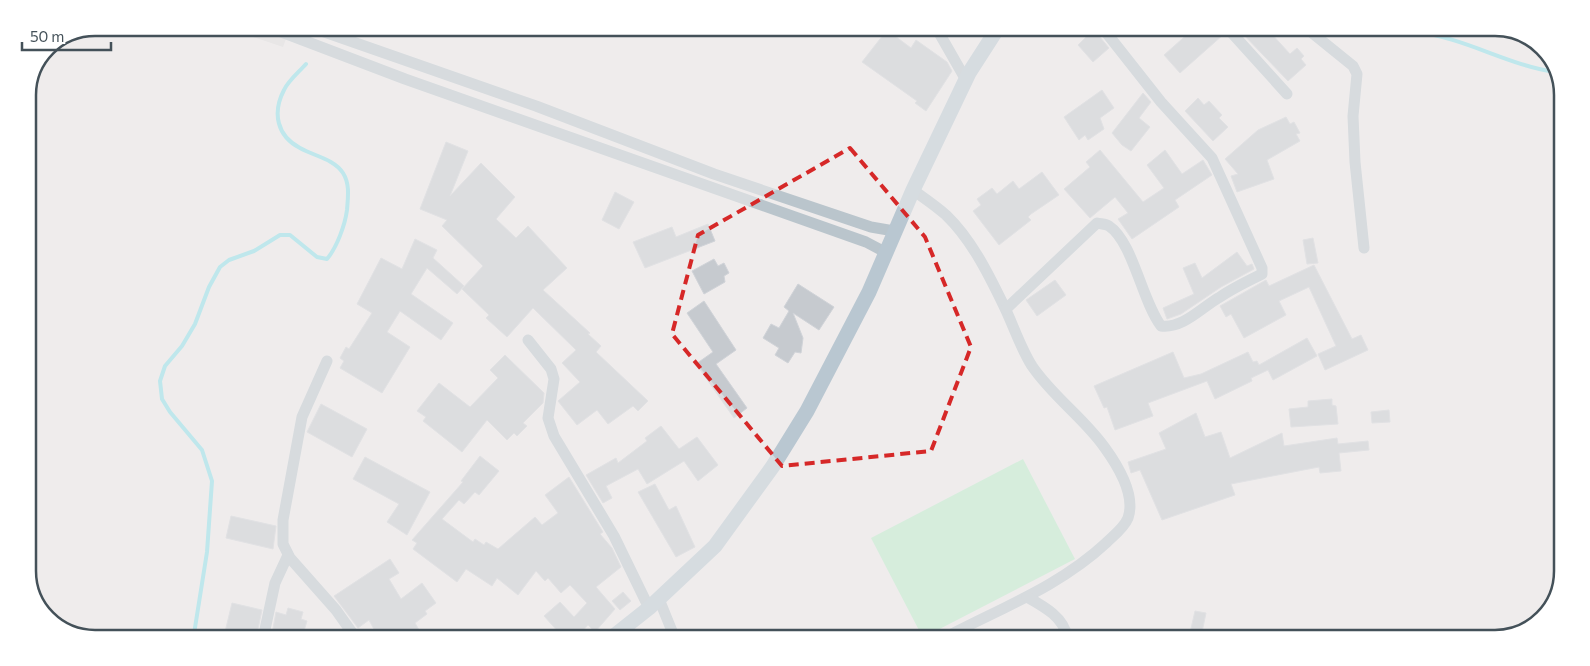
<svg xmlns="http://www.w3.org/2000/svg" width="1590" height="666" viewBox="0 0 1590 666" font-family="Commissioner,sans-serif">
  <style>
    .education { fill: #e0ddde }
    .green { fill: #b8eec8 }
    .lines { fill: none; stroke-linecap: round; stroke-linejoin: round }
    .stream { stroke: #85e0ec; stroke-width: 4 }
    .building { fill: #c6cacf; stroke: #d0d3d8 }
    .minor { stroke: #bac5cc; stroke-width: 11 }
    .secondary { stroke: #b9c7d1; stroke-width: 15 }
    .marked { fill: none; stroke: #d62828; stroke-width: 4; stroke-dasharray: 10 6; stroke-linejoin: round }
    .rim { fill: none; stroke: #445159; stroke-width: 2.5 }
  </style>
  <rect width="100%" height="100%" fill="#efecec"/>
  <!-- education -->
  <polygon class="education" points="226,28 290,28 283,47"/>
  <!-- green -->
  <polygon class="green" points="1023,459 1075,559 926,636 922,636 871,538"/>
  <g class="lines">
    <!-- stream -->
    <g class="stream">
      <path d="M1415,32C1464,37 1507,65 1555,72"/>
      <path d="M194,634L207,552L212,481L202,450L170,412L162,399L160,381L165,366L182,346L195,324L209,287L220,267L229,260L254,251L280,235H290L317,257L327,259C337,247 345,225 347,210C348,197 350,184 343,173C334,159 314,156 300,148C277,136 272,113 284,90C288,81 299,72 306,64"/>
    </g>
  </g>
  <!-- building -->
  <g class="building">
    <polygon points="887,30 911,48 916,40 947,62 952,71 926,111 915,103 917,101 862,62"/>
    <polygon points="1092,31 1095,31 1109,48 1093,62 1078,45"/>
    <polygon points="1191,31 1224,32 1224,34 1180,73 1164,55"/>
    <polygon points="1241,32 1270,32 1290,54 1297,48 1304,56 1301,59 1306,65 1288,81"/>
    <polygon points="1102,90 1114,108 1100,118 1104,129 1088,140 1085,135 1079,140 1064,117"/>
    <polygon points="1143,93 1151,102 1139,118 1150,127 1131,151 1122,145 1112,133"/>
    <polygon points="1198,98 1204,105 1209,101 1222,115 1219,118 1228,127 1213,141 1185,111"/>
    <polygon points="1286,117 1290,124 1294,122 1300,133 1296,134 1300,141 1267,160 1274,179 1237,192 1231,176 1238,174 1225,159 1258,130"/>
    <polygon points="446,142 468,151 450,196 481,163 515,197 496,219 516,238 528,226 567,268 543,290 590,333 588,334 601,346 596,352 648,401 638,411 633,406 608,424 597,410 577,425 558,401 580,382 562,363 576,350 533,308 507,337 486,318 489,315 462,289 483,266 442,226 447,220 420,209"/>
    <polygon points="1100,150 1143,202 1164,188 1147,165 1165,150 1182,174 1203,160 1212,175 1175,200 1179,207 1132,239 1118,219 1128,213 1115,197 1090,218 1064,189 1090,167 1086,162"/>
    <polygon points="1042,172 1059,195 1031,214 1028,217 1031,220 999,245 973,211 981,205 977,199 992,188 997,194 1013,181 1019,189"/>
    <polygon points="615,192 634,202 619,229 602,220"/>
    <polygon points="708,224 715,241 645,268 633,242 672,227 676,237"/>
    <polygon points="1313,238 1318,263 1307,264 1303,240"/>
    <polygon points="415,239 437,250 433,258 464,286 457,294 427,268 411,294 453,323 441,340 400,311 387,332 410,347 382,393 340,368 344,361 340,358 346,347 349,349 372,313 357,304 381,258 402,269"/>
    <polygon points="1237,252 1247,266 1252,264 1254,269 1221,287 1181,314 1167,319 1163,308 1194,294 1183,268 1195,263 1202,278"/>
    <polygon points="714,259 718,266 724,263 729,273 724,276 725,282 704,294 692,271"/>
    <polygon points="1314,265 1352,339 1361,335 1368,350 1325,370 1318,354 1336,346 1309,287 1279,301 1286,315 1244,338 1231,314 1226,317 1220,306 1266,280 1269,286"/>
    <polygon points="1055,280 1066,295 1037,316 1026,300"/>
    <polygon points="798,284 834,307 819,330 793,313 803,338 801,353 795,352 788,363 775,355 779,348 763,338 771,324 779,328 789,311 784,307"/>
    <polygon points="704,301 736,350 716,364 747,408 734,418 696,364 713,352 687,313"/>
    <polygon points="1307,338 1317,356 1273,380 1268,370 1251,378 1252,381 1215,399 1207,381 1148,403 1153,416 1115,430 1107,407 1104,408 1094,386 1173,352 1184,378 1201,374 1248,352 1253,362 1257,361 1259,365"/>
    <polygon points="505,355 544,393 543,403 523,423 527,426 517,436 514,433 507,440 487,420 462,452 423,421 426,417 417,411 439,383 470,407 498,378 490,370"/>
    <polygon points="1332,399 1332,405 1336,406 1338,424 1291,427 1289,409 1308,407 1308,401"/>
    <polygon points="321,404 367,429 352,457 307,432"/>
    <polygon points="1389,410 1390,422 1372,423 1371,412"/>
    <polygon points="1196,413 1205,437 1221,432 1230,458 1282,433 1284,446 1337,438 1338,444 1368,441 1369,450 1339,453 1341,471 1320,473 1319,467 1231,484 1235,495 1162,520 1140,470 1131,473 1128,462 1166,449 1159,433"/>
    <polygon points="661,426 679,449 697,437 718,465 698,481 684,461 647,484 638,469 606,486 612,498 603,503 586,475 616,458 618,463 647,441 645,438"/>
    <polygon points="480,456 499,471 479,495 475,492 464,504 459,500 442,519 473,542 475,539 484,545 486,542 498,549 535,517 542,525 558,513 545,495 569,477 603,532 600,534 612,548 621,567 596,587 615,609 595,632 588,625 579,635 561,635 544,616 560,602 574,617 587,603 570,585 561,593 548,578 545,581 536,571 518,595 497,578 492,586 466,569 457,582 413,549 417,543 412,540 463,482 461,481"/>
    <polygon points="365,457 430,492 407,535 387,522 399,504 353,479"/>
    <polygon points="655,484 669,510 676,506 695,547 676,557 638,492"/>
    <polygon points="231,516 276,526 273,549 226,538"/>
    <polygon points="390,559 399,573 389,579 401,599 422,583 436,603 425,611 427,614 415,623 422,635 377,635 369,620 358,628 334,596"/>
    <polygon points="623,592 631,601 620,610 612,601"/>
    <polygon points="232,603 262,610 257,634 225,632"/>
    <polygon points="288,608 303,612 301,619 307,621 303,634 272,634 276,612 286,615"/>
    <polygon points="1195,611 1206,613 1201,637 1189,637"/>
  </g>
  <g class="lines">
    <!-- minor -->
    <g class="minor">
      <polyline points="271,28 405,79 866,242 885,252"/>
      <polyline points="313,28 536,106 714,174 871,227 894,231"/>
      <polyline points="938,31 966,80"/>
      <polyline points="1231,32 1287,94"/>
      <polyline points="1311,32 1353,66 1357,74 1353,116 1355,162 1364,248"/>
      <path d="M913,190C924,198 936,206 946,215C971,239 988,273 1003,304C1013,324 1020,347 1032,366C1053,397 1084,418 1105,448C1118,466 1136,495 1128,518C1124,528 1113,536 1106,543C1060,586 1001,608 946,637"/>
      <path d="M1006,309L1097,223C1101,224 1106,224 1109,226C1133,242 1142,301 1161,326C1183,329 1202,307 1220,297C1233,288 1248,281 1262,274V268L1212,158L1161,102L1105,31"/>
      <polyline points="528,340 551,369 554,379 548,418 554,436 614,536 649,608"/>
      <polyline points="327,361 302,417 283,520 283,544 290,558 336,610 353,634"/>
      <path d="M1027,597C1043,606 1064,617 1067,637"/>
      <polyline points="659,599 674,636"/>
      <polyline points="264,634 275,583 288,555"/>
    </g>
    <!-- secondary -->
    <polyline class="secondary" points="615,635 649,608 715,546 773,466 807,411 869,292 913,190 969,73 996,31"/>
  </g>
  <!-- marked area -->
  <path d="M0 0H1590V666H0ZM850,148L925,237L971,347L931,451L782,466L672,334L698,235Z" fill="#efecec" fill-opacity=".55" fill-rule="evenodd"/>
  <path class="marked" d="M850,148L925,237L971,347L931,451L782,466L672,334L698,235Z"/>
  <!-- crop -->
  <path d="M0 0H1590V666H0ZM95 36H1495A59 59 0 0 1 1554 95V571A59 59 0 0 1 1495 630H95A59 59 0 0 1 36 571V95A59 59 0 0 1 95 36Z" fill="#fff" fill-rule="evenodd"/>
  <path class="rim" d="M95 36H1495A59 59 0 0 1 1554 95V571A59 59 0 0 1 1495 630H95A59 59 0 0 1 36 571V95A59 59 0 0 1 95 36Z"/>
  <!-- scale -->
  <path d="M22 42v8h89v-8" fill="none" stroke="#445159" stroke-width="2.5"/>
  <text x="30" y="42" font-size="15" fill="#445159" stroke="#ffffff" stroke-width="4" paint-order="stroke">50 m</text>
</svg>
